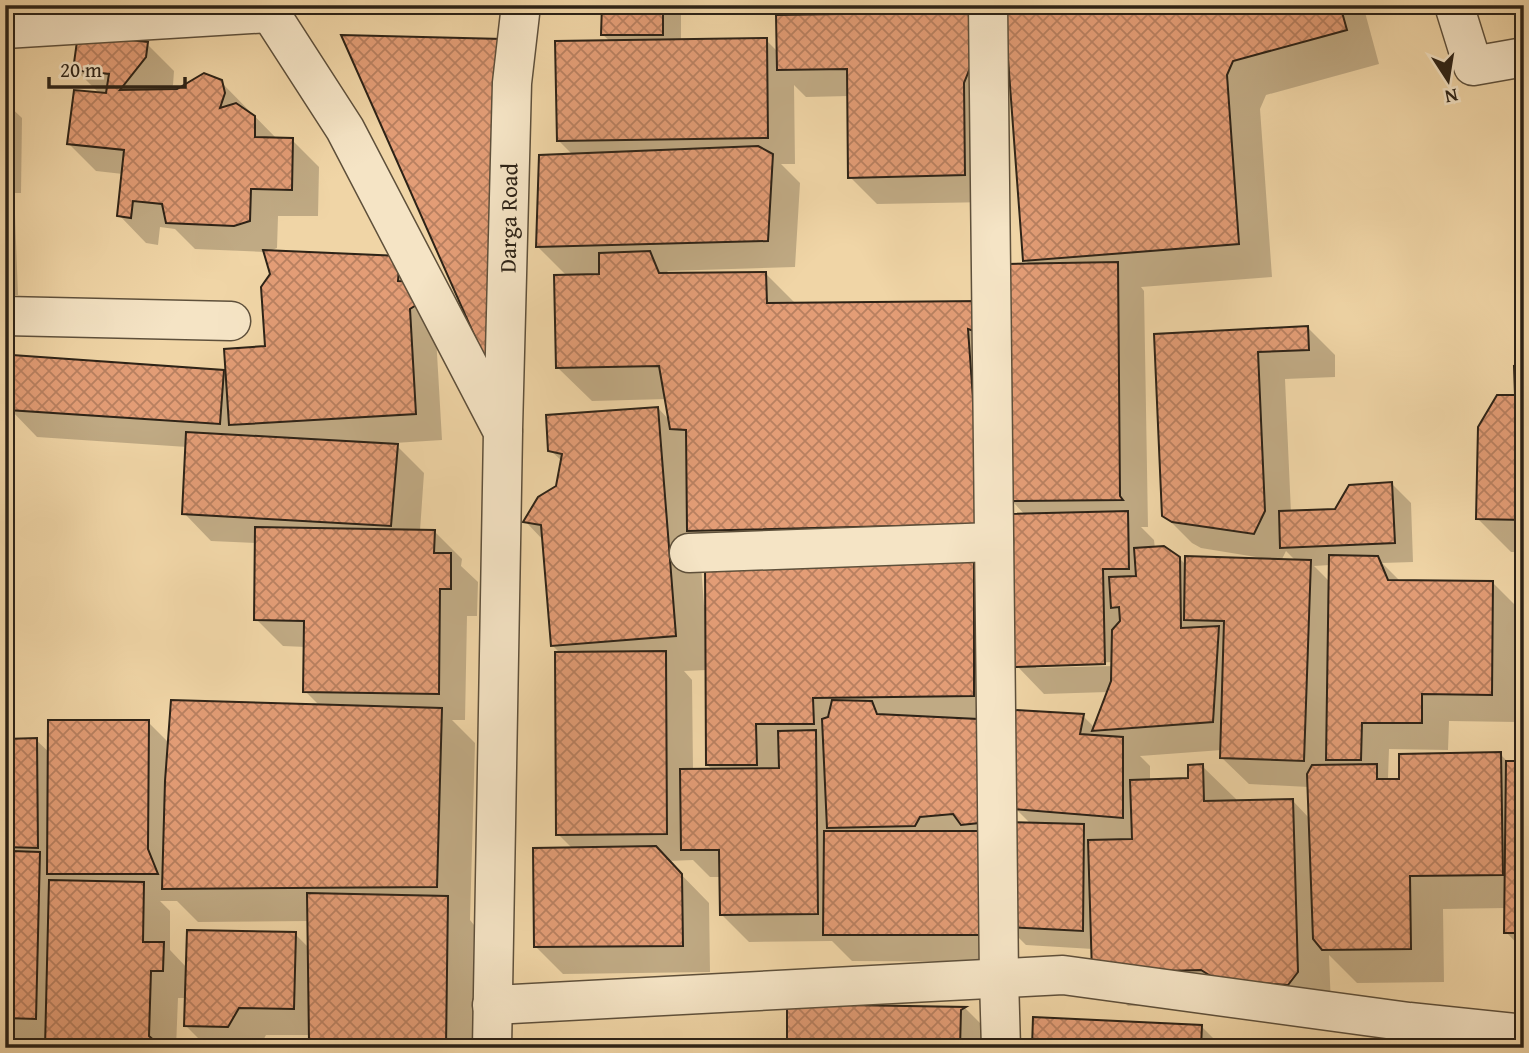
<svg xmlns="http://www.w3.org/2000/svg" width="1529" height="1053" viewBox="0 0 1529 1053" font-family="'Gentium Book Plus',serif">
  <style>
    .shadow { fill: #0003; fill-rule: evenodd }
    .building { fill: url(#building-cross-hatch); stroke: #2d2317; stroke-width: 2 }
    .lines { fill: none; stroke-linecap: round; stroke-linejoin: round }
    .minor-casing { stroke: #5e503b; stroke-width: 41 }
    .minor { stroke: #f5e4c5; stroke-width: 38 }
    .labels { text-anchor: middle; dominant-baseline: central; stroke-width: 7; stroke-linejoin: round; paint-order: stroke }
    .street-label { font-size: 23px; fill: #2d2317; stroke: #f5e4c5 }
  </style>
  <defs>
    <pattern id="building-cross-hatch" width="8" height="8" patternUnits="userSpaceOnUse" patternTransform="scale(1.75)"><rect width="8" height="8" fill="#e39d76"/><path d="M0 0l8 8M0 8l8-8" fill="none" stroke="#b88060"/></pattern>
  </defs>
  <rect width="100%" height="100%" fill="#f0d5a6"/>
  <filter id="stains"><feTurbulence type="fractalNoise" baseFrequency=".00286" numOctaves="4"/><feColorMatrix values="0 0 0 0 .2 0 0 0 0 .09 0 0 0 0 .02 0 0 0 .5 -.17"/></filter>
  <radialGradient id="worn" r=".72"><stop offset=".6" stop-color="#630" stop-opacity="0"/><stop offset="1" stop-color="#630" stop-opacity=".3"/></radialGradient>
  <!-- shadow -->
  <g class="shadow">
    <polygon points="5,5 218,5 5,27"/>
    <path d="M603,5H681V41L766,40L778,52L968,13L992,202L877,204L850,177L849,96L806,97L794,85L795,164H781L800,183L795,267L667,271L671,275L766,274L797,305L979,302L1030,265L1025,260L1006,5H1363L1379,64L1266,95L1260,109L1272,277L1141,287L1144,291L1148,527H1141L1154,540L1155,549L1179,558L1187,566L1262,560V558L1201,548L1192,543L1164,515L1156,335L1308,328L1335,355V377L1285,379L1291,513L1336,511L1392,484L1411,503L1413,562L1382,563L1401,582L1493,583L1520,610L1518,722L1449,721L1448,750L1389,749L1388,778L1391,781H1401L1500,754L1509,763H1524V951L1506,932V908L1443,909L1444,982L1357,983L1329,955L1331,1007L1236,1003L1128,1006L1094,972L1093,949L1026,945L1014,933V962L852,961L832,941L749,942L721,914V877H710L693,860L668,861L709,903L710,972L563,974L536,947L573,849L558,834L561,654L552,645L544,541L525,521L558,487L563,462L550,450L658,408L670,421L666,399L592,401L558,368L567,276L537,246L573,155L558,140L611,42L603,35ZM1014,503L1026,516H1014ZM699,539L721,562L707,605H704ZM1286,551L1296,561H1281ZM1009,557L1017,666L1044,694L1108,692L1095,728L1083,716L1016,809L1031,824L1005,823L1007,597L973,563L819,562ZM1330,565V582L1314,566ZM1114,662V666L1036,668V665ZM707,670V765L713,770H693L692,680L684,671ZM1222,750L1221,757L1249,784L1309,787L1310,819L1292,800L1236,802V799L1202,766L1190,779L1150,781V766L1140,756Z"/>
    <path d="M147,44L174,71L173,85L168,91L221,82L277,139L292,140L319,167L318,216H278L277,248L267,252L399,258L436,336L442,440L394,443L424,473L420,531H434L462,559L461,566L478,582L477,616H467L465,720H452L475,743L470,920L474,925L473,1048H318L311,1041V1035H266L259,1048H208L186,1026L187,998H178L176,1048H47V1045H32L31,1048H5V730L6,741L36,740L50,753L148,722L169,743L320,706L305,691L306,647L283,646L256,619L257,543L211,541L184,513L187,447L37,437L10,409L223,371L228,376L267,348L272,275L266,252L195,249L175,229L160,227L158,245L146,243L119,215L123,174L96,171L69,144L101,95L75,69ZM160,901H177L198,922L309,921V948L295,934L187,968L170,950V911Z"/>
    <polygon points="5,102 22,118 21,193 5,193"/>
    <polygon points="5,205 15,215 18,295 5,295"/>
    <polygon points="1524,367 1524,552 1511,552 1477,518 1517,396"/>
    <polygon points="789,1006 965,1008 992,1035 987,1048 788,1048"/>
    <polygon points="1202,1027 1223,1048 1034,1048"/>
  </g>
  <!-- building -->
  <g class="building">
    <polygon points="602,5 663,5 663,35 601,35"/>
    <polygon points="1004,5 1340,5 1347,30 1233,61 1227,75 1239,244 1023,261"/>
    <polygon points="969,12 970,68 964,83 965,175 848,178 847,69 777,70 776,15"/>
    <polygon points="78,34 148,42 146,57 120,90 177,89 204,73 222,80 225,93 220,108 236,103 255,116 255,137 293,138 292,190 251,189 250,221 234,226 166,223 162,204 133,201 131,218 117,216 124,150 67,144 74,90 106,93 109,74 73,70"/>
    <polygon points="341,35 503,39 494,350 483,355"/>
    <polygon points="767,38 768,138 557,141 555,41"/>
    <polygon points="758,146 773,154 768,241 536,247 539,155"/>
    <polygon points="263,250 400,256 398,281 417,282 421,302 410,309 416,414 229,425 224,349 265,346 261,287 270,274"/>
    <polygon points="650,251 659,273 766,272 767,303 980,301 980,333 968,329 982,524 687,531 686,430 670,429 659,366 556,368 554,275 599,274 599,253"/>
    <polygon points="1118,262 1120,496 1123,500 1010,501 1007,264"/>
    <polygon points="1308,326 1309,350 1258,352 1265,511 1254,534 1172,522 1162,516 1154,334"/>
    <polygon points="12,355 224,370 220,424 8,410"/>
    <polygon points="1524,365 1524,520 1476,519 1478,427 1497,395 1515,395 1514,366"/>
    <polygon points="658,407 676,636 551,646 541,525 523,522 538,497 556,486 562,454 548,451 546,415"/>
    <polygon points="186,432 398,444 391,526 182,514"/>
    <polygon points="1392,482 1395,543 1280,548 1279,511 1335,509 1349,485"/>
    <polygon points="1128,511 1129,569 1103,569 1105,664 1015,667 1010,658 1007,514"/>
    <polygon points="255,527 435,530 434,553 451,553 451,589 440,589 439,694 303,692 304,621 254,620"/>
    <polygon points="1164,546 1180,557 1181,628 1219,626 1213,722 1092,731 1111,681 1112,630 1120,621 1119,607 1111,608 1109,577 1136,576 1134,548"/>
    <polygon points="1329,555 1378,556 1388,580 1493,581 1492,695 1422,694 1422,723 1362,723 1361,760 1326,760"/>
    <polygon points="1185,556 1311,560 1304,761 1220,758 1224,621 1184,620"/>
    <polygon points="705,560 974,561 974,696 813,698 814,724 756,724 757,765 706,765"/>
    <polygon points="666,651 667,834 556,835 555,652"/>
    <polygon points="171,700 442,708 437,887 162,889 165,781"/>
    <polygon points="832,700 872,701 877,714 978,719 979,823 961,825 953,814 920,817 915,826 827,828 822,719 828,717"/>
    <polygon points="1015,710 1084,714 1080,734 1123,737 1123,818 1014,809"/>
    <polygon points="48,720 149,720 148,849 158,874 47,874"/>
    <polygon points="816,730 818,914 720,915 719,850 681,850 680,769 779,768 778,731"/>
    <polygon points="37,738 38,848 5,847 5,739"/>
    <polygon points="1501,752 1503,875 1410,876 1411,949 1322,950 1313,939 1307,774 1312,765 1377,764 1377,779 1399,779 1399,754"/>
    <polygon points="1506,761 1524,761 1524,933 1504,933"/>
    <polygon points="1203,764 1204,801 1293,799 1298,972 1288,985 1217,980 1201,970 1092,973 1088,840 1132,839 1130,780 1188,778 1188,765"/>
    <polygon points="1006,822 1084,824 1083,931 1005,927"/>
    <polygon points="824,831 987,831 987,935 823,935"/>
    <polygon points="656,846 682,874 683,946 534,947 533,848"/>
    <polygon points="12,851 40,852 36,1019 5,1018 5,871 12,871"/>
    <polygon points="49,880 144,882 143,942 164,942 163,971 151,971 149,1036 158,1044 158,1048 45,1048"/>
    <polygon points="307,893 448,896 446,1047 309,1041"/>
    <polygon points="187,930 296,932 294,1009 239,1008 228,1027 184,1026"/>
    <polygon points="787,1004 966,1007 961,1010 960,1048 787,1048"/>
    <polygon points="1033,1017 1202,1025 1201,1048 1032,1048"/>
  </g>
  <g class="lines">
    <defs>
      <g id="minor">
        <polyline points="265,5 345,129 503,432 492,1048"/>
        <polyline points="988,5 999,978 1001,1048"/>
        <polyline points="1454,5 1473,66 1524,57"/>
        <polyline points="5,29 269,13"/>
        <polyline points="5,316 231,321"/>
        <polyline points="503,429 512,83 521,5"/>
        <polyline points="689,553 994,542"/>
        <polyline points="492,1005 1063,975 1409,1022 1524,1034"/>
      </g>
    </defs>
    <!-- minor casing -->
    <use href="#minor" class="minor-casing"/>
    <!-- minor -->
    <use href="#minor" class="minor"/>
  </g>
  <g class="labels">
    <!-- street labels -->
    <g class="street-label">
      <text transform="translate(508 218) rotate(-89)">Darga Road</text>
    </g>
  </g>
  <!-- margin -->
  <rect width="1529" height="1053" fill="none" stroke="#f0d5a6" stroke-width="28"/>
  <rect x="7" y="7" width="1515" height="1039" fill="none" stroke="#2d2317" stroke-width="3.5"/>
  <rect x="14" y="14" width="1501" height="1025" fill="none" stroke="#2d2317" stroke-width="2"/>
  <!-- north arrow -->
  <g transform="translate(1448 80) rotate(168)" stroke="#f5e4c5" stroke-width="5" paint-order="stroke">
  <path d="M0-5L12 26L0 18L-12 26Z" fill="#2d2317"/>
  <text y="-10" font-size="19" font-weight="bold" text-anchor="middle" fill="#2d2317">N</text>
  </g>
  <!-- scale -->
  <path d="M49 77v10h136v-10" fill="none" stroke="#2d2317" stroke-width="3.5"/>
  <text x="60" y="77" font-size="21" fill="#2d2317" stroke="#f5e4c5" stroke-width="5" paint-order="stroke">20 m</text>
  <rect width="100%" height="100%" filter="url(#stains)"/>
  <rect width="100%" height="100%" fill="url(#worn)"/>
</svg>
